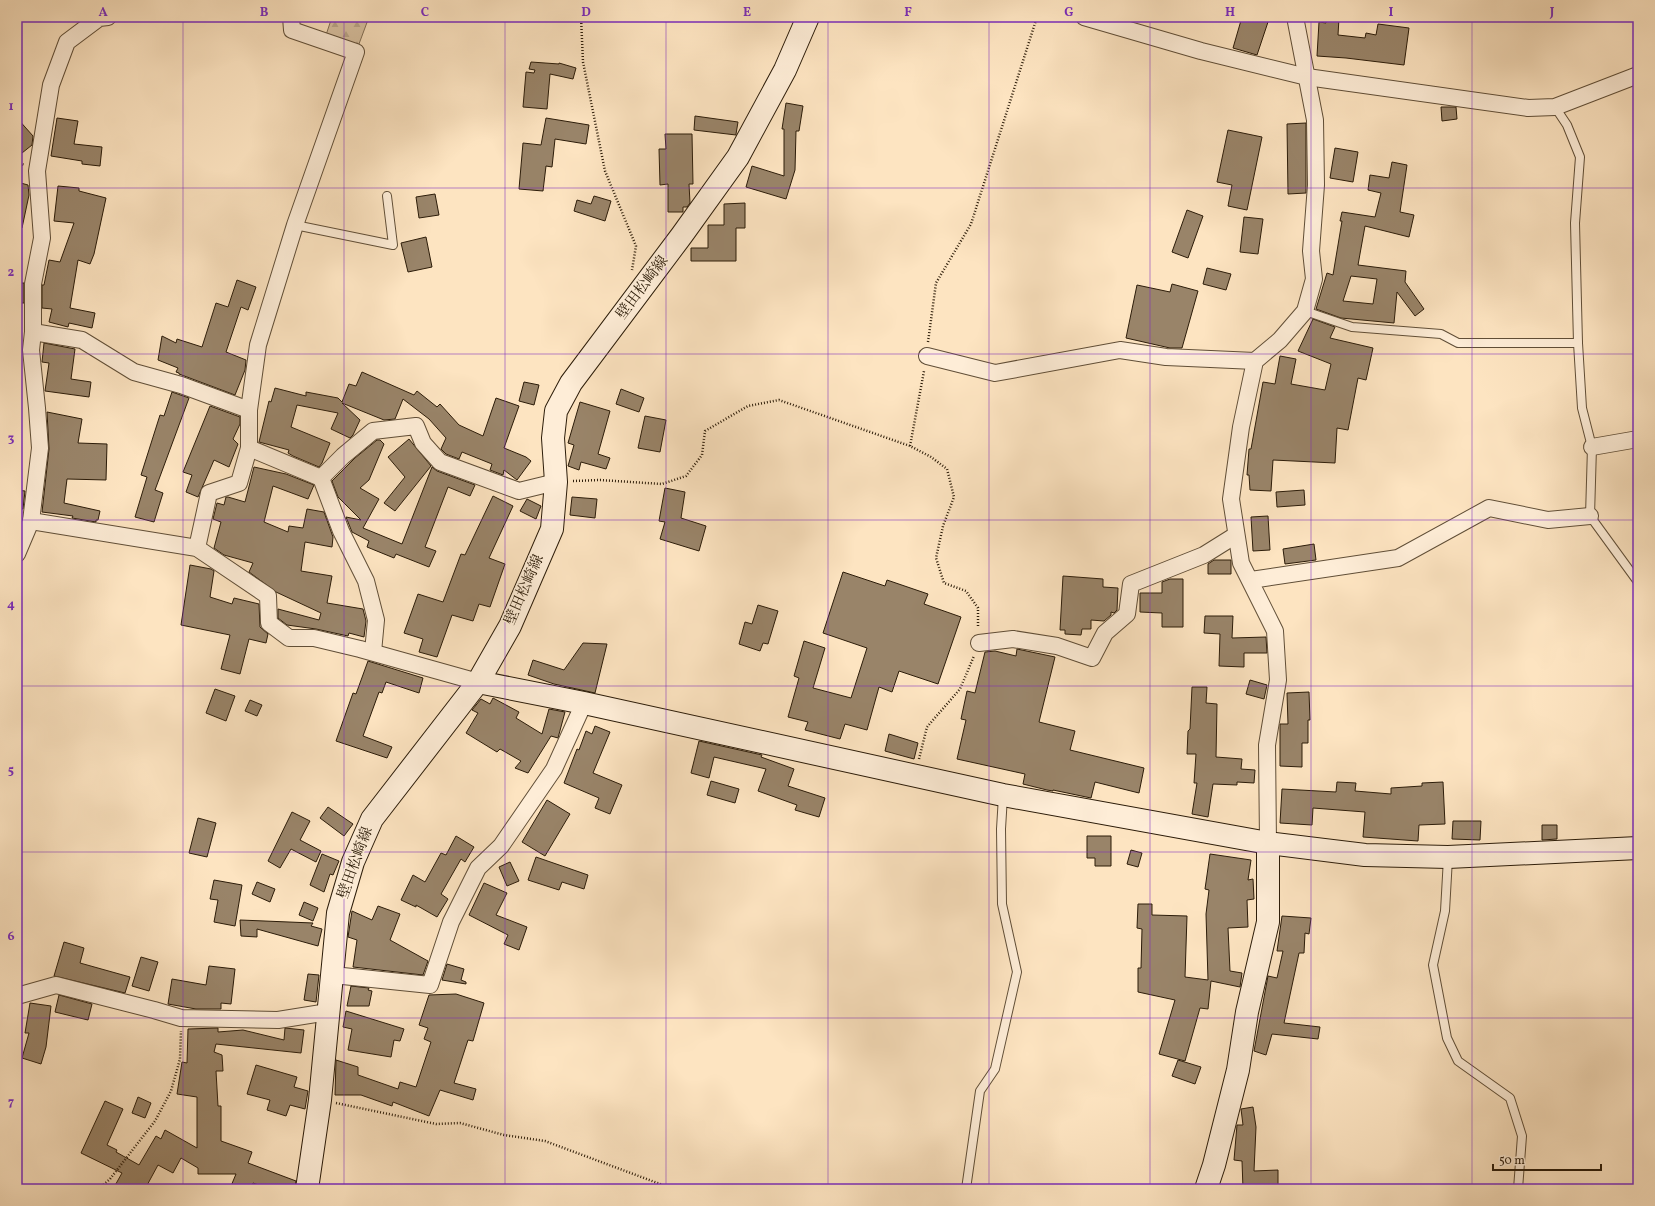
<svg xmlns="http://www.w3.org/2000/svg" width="1655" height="1206" viewBox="0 0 1655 1206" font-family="Vollkorn,'Noto Serif JP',serif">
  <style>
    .forest { fill: url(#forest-firs); stroke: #826f56 }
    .building { fill: #998469; stroke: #2c1c09; fill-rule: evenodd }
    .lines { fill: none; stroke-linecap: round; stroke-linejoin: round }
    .lane-casing { stroke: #604e37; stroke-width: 10 }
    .street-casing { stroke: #604e37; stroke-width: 18 }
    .secondary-casing { stroke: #2c1c09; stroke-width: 24 }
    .path { stroke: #2c1c09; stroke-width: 2.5; stroke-dasharray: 1 2; stroke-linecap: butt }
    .lane { stroke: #feedd7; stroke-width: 8 }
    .street { stroke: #feedd7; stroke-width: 16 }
    .secondary { stroke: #feedd7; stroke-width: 22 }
    .grid { fill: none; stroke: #7b2cbf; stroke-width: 1; stroke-opacity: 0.55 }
    .labels { text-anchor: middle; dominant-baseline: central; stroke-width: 3; stroke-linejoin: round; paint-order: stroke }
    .street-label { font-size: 15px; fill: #2c1c09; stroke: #feedd7 }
    .neatline { fill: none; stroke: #7b2cbf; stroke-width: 1.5 }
    .grid-label { font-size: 13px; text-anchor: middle; font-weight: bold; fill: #7b2cbf }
  </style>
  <defs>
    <pattern id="forest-firs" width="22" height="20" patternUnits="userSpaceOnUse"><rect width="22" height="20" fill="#d9c2a2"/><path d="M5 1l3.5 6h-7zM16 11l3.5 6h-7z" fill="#baa68a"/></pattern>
  </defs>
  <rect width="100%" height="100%" fill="#fde4c1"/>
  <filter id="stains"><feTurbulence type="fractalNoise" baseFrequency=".005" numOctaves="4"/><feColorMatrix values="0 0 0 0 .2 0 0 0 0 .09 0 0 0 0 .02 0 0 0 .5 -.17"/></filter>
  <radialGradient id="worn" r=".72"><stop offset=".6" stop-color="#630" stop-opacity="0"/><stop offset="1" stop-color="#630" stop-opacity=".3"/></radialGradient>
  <!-- forest -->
  <polygon class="forest" points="332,17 369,17 356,52 324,41"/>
  <!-- building -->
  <g class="building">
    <polygon points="1242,17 1267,17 1266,21 1268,22 1257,55 1233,48"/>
    <polygon points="1326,17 1339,18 1338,35 1365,38 1366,33 1376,35 1378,24 1409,28 1404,65 1346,58 1317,56 1319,22 1326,23"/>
    <polygon points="531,62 559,64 559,63 576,68 573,79 550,74 547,109 523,107 526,72 534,73 535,70 529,69"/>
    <polygon points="786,103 803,106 799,131 796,131 795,170 786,199 746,187 752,166 784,176 784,129 782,129"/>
    <polygon points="1441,107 1456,107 1457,119 1442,121"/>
    <polygon points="695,116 738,122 736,134 736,135 694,130"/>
    <polygon points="17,118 33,136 32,145 22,153 17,147"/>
    <polygon points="57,118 78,121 74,144 102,147 100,166 82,164 82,161 51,156"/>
    <polygon points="546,118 589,125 586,144 555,139 552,167 546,166 543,191 519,189 523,143 541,145"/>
    <polygon points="1306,123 1306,193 1288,194 1287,124"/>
    <polygon points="1228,130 1262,137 1247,210 1228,206 1232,185 1217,182"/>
    <polygon points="665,134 692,134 693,184 689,184 690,203 687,207 683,207 683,212 668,212 668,184 660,185 659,149 666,149"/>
    <polygon points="1335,148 1358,152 1353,182 1330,178"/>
    <path d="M1392,162L1407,165L1400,212L1414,215L1409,237L1365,226L1358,265L1406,271L1405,282L1424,309L1415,316L1397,292L1394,323L1341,318L1316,309L1327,273L1333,275L1342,221H1340L1342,212L1375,217L1381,193L1368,190L1370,175L1389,178ZM1351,276L1377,279L1373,304L1343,301Z"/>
    <polygon points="17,182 28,185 29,195 22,228 17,228"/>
    <polygon points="58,186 79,188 79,191 106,198 94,254 90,264 78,260 70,308 95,313 92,328 69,323 68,327 49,322 52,309 42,308 42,285 44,285 49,260 60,262 74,223 54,221"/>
    <polygon points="435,194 439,215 419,218 416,197"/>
    <polygon points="594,196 611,201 605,221 574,211 577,200 591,204"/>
    <polygon points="745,203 745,228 736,228 736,261 691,261 691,248 708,248 708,225 724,225 724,204"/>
    <polygon points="1187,210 1203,216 1188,258 1172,252"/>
    <polygon points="1244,217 1263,219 1258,254 1240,252"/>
    <polygon points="426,237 432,267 408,272 401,243"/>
    <polygon points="1207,268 1231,274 1226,290 1203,284"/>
    <polygon points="237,280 256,287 248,310 241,307 226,352 246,360 245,370 235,395 179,374 179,373 176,372 178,368 158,360 162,336 176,343 177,339 202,347 216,303 228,307"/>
    <rect x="17" y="283" width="7" height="20"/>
    <polygon points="1172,284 1198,291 1182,348 1170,348 1126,338 1137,285 1170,292"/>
    <polygon points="1313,319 1335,327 1330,338 1373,348 1366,380 1358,378 1348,430 1337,428 1335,463 1273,460 1271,491 1250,490 1249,475 1247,475 1249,449 1251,449 1263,382 1275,384 1280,356 1296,359 1291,384 1325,390 1331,364 1298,351"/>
    <polygon points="44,343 75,349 71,379 91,382 89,397 45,391 49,363 42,362"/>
    <polygon points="362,372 414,395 417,391 437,407 440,404 459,425 483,436 496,398 519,406 504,448 526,457 531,461 517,480 504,470 503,475 490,470 492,464 462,452 459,459 446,454 441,449 446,438 429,419 403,399 395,419 384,420 342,403 360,420 353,435 350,438 331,429 338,413 297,405 291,427 330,443 322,463 319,467 293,456 288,453 289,450 259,442 269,401 271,402 275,388 306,396 306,392 338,398 342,402 349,384 356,386"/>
    <polygon points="524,382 539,385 534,405 519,401"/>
    <polygon points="621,389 644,398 639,412 616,404"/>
    <polygon points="172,392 189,398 155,490 163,493 154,522 135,517 147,477 141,475 160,415 164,416"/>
    <polygon points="580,402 610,411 598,454 610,458 606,469 581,462 579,470 568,466 574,445 568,443"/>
    <polygon points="210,406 240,417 240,424 233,439 238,444 229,467 214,460 198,497 186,492 192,475 183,472"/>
    <polygon points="47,412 82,419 78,443 107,444 106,480 67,479 64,503 100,511 98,520 96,520 96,522 72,518 73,516 42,512 49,449"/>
    <polygon points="645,416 666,420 660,452 638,448"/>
    <polygon points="409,439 431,466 395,511 384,503 405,477 388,457"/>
    <polygon points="377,440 380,440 384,444 369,480 360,488 379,499 363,528 402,544 432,467 437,471 475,485 470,496 448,487 425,547 436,551 429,567 396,554 394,558 367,547 369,541 352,532 346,517 361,520 338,497 332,481 355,458"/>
    <polygon points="254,467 286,474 314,485 308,499 273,486 264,522 288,532 289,526 303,528 307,509 324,512 333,537 332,547 305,542 301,571 332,576 327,603 363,609 366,621 364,637 349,633 348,636 316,629 287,625 278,618 278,609 319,620 321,613 276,592 249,572 253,563 224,555 214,548 221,522 213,519 217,503 224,505 226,497 228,497 245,502"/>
    <polygon points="665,488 685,492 681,518 706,526 699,551 660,539 665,522 659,521"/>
    <polygon points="17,490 25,491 23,509 17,508"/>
    <polygon points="1304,490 1305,505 1277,507 1276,492"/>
    <polygon points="493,496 513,506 489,558 505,564 490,607 479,604 473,621 452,615 437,657 419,652 423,639 404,633 418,594 443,602 461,554 465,555"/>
    <polygon points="572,497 597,499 595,518 570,515"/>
    <polygon points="527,499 541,506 536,519 520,511"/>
    <polygon points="1268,516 1270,550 1253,551 1251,517"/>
    <polygon points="1314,544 1316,560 1285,564 1283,549"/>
    <polygon points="1214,560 1231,560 1231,574 1208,574 1208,564"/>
    <polygon points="190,565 211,569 214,571 210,597 232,604 234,598 259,604 260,627 268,634 266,643 249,639 240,674 221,669 230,635 181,625"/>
    <polygon points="843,572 885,586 887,580 928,594 924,604 961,617 938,684 899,671 892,692 879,687 867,730 845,724 840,739 805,730 808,722 788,717 799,678 794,676 804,641 825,648 813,688 851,698 867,648 823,633"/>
    <polygon points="1063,576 1103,579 1103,587 1118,588 1117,610 1114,613 1111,612 1111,615 1104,621 1091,620 1091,629 1082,629 1081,635 1065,634 1065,630 1060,630"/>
    <polygon points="1170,579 1183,579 1183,627 1162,627 1162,613 1140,612 1140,593 1162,593 1162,582"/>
    <polygon points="758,605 778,611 768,644 763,643 760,651 739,644 745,622 752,624"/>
    <polygon points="1205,616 1233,616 1232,638 1266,637 1267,653 1244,653 1244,667 1219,666 1220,634 1204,633"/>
    <polygon points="583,643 607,644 595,693 554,684 528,675 533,660 564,670"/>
    <polygon points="1017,649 1055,657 1039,722 1075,731 1070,750 1144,768 1139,793 1095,782 1091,798 1053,790 1053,791 1047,790 1023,784 1025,774 957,759 966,720 961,719 967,691 975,693 985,652 995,651 1016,656"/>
    <polygon points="368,661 423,678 419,693 386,682 382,693 379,692 363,736 392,747 387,758 336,741 353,693 356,694"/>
    <polygon points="1250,680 1267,685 1264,699 1246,694"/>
    <polygon points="1192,687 1207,687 1206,703 1217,704 1216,757 1242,759 1241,769 1255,770 1254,783 1237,782 1237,785 1213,784 1208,817 1192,814 1197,783 1194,783 1196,754 1187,754 1188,731 1190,729"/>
    <polygon points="215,689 235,696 226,721 206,713"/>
    <polygon points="1309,692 1310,720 1308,720 1308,743 1302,743 1302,767 1280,766 1280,724 1288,724 1287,693"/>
    <polygon points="493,698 519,712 516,718 542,734 549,709 565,712 558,738 551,736 528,773 515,768 521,761 500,749 497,752 466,733 478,713 472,710 481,699 490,704"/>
    <polygon points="250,700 262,705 257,716 245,711"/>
    <polygon points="595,726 610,732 593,773 622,785 610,814 595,808 599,798 564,783 577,749 579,750 586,731 592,734"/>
    <polygon points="889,734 918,743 914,759 885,751"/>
    <polygon points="699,741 762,755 761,757 794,769 788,786 825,798 819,817 795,810 797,805 758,791 766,769 714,757 709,778 691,773"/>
    <polygon points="711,781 739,789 735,803 707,795"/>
    <polygon points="1337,782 1356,783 1355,791 1391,794 1391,788 1422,786 1422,783 1443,782 1445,824 1419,825 1418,841 1363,837 1365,812 1313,808 1312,825 1280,823 1282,789 1336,792"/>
    <polygon points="547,800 570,814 545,856 522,842"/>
    <polygon points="328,807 353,824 344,836 320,818"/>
    <polygon points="292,812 310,821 300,840 321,851 316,862 291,849 280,868 268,861"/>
    <polygon points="198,818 216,823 207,857 189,853"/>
    <polygon points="1453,821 1481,821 1480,840 1452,839"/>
    <polygon points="1542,825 1557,825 1557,839 1542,840"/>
    <polygon points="456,836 474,847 465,862 461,859 441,894 448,899 437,917 416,905 416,907 401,900 413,875 425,882 441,853 446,855"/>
    <polygon points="1087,836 1111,836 1111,866 1095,866 1095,858 1087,858"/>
    <polygon points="1131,850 1142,853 1138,867 1127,864"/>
    <polygon points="322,854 339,861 333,875 330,874 324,892 310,885"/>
    <polygon points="1210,854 1251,860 1248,880 1253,879 1254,899 1247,900 1248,927 1228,928 1230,971 1242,973 1240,987 1211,981 1208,1009 1200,1008 1185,1061 1159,1054 1175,1000 1138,992 1138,968 1141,968 1142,929 1137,928 1138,904 1152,904 1152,915 1187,916 1185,977 1208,980 1206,914 1209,890 1205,889"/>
    <polygon points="536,857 588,875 584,889 562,882 559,890 528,880"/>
    <polygon points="510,862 519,881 507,886 499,867"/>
    <polygon points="214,880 242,885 235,926 214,922 218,900 210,899"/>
    <polygon points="257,882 275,889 270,902 252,894"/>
    <polygon points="484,883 507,893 496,915 527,927 519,950 504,944 508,935 469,915"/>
    <polygon points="304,902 318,908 313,921 299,915"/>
    <polygon points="378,906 400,914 390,940 428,961 423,975 353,967 357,940 348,937 352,911 372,920"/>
    <polygon points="1282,916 1311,918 1309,934 1305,933 1304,953 1299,953 1284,1023 1320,1027 1318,1039 1272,1034 1266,1055 1254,1051 1268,976 1277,978 1283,951 1277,951"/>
    <polygon points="240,920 313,923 311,926 322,929 318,946 257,929 257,937 241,936"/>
    <polygon points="64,942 84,948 80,963 130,977 125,993 54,976"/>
    <polygon points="141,957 158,962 149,991 132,986"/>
    <polygon points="447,964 464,969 461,980 466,982 466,984 442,980"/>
    <polygon points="209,966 235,969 231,1004 221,1003 221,1009 196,1009 168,1004 172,979 206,985"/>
    <polygon points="308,974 319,975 316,1002 304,1000"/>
    <polygon points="351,986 369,988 368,990 372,991 369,1006 347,1006"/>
    <polygon points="456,994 484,1003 473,1041 468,1040 454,1083 476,1089 473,1100 440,1090 429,1116 393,1102 392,1106 361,1095 335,1095 336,1060 358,1067 358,1075 398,1089 400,1082 416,1087 431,1042 424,1039 428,1028 419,1025 429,995"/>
    <polygon points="59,995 92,1004 88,1020 55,1012"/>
    <polygon points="30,1003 51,1006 46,1047 41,1064 22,1058 29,1033 25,1033"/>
    <polygon points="346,1011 404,1029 400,1041 394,1040 391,1057 348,1050 352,1029 343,1027"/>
    <polygon points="218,1028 218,1032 243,1030 284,1040 285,1028 304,1030 301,1053 216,1044 214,1052 222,1055 223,1071 216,1071 218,1106 221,1106 221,1141 252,1152 248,1163 296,1181 295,1189 270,1189 253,1183 251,1189 240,1189 231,1186 236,1174 198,1174 198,1168 181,1158 173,1173 158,1165 145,1189 113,1189 122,1173 81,1153 105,1101 123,1109 107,1145 117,1150 116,1152 139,1165 156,1136 161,1139 165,1130 197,1148 197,1097 177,1094 182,1062 187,1063 188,1029"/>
    <polygon points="1178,1060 1201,1067 1195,1084 1172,1076"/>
    <polygon points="256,1065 297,1077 294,1087 308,1091 305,1109 290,1105 286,1116 267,1110 270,1100 247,1094"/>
    <polygon points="138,1097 151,1103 145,1118 132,1113"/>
    <polygon points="1253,1107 1256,1127 1254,1171 1278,1170 1278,1188 1277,1189 1243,1189 1242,1161 1234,1160 1237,1125 1243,1125 1241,1109"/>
  </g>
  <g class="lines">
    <defs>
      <g id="lane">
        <polyline points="1555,107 1567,125 1580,157 1575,223 1578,343 1582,408 1592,447 1590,516 1638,582"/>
        <polyline points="295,225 393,245 387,196"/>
        <polyline points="1305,311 1352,327 1441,334 1458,343 1578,343"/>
        <polyline points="1448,858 1445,911 1433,965 1447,1038 1458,1061 1510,1098 1522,1136 1518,1189"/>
        <polyline points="966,1189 980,1091 995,1069 1017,972 1002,904 1001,829 1003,796"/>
      </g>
      <g id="street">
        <polyline points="1084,17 1201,51 1307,77 1528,108 1555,107 1638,75"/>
        <polyline points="33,332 82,340 134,372 181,385 249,410"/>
        <polyline points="927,356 995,373 1120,350 1166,357 1255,361"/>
        <polyline points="1592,447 1638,439"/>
        <polyline points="249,448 321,478 341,531 366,581 376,620 373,652"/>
        <polyline points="321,478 343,456 373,431 416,426 423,443 440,462 519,491 556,482"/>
        <polyline points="31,521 197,548 268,596 269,623 289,638 314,638 360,649 478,682"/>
        <polyline points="197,548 209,493 239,483 249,448 249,410 258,345 295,225 356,52 292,30 291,17"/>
        <polyline points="17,554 31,521 40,448 37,408 31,350 33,332 33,284 42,238 37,171 51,85 67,42 99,18 108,17"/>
        <polyline points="1251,580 1398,558 1489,508 1548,520 1590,516"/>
        <polyline points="979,643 1013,639 1057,646 1092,658 1105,633 1127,614 1131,584 1204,555 1236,535"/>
        <polyline points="1268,843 1267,745 1278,680 1275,631 1241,563 1231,499 1241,427 1255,361 1280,340 1305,311 1314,279 1311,251 1316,185 1315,120 1296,22 1297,17"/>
        <polyline points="333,975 430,985 451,922 478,868 501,846 554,769 584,703"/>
        <polyline points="17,996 56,985 154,1010 181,1018 278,1020 328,1012"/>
      </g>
      <g id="secondary">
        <polyline points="478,682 584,703 1003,795 1268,843 1365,855 1448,857 1638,848"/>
        <polyline points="307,1189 320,1100 338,913 353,862 372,819 478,682 510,626 552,529 556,482 553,438 556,411 571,383 682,235 738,157 785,70 808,17"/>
        <polyline points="1206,1189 1214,1165 1238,1070 1247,1012 1268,922 1268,843"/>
      </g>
    </defs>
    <!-- lane casing -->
    <use href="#lane" class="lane-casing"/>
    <!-- street casing -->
    <use href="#street" class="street-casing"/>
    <!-- secondary casing -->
    <use href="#secondary" class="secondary-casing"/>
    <!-- path -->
    <g class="path">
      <polyline points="581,17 583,62 605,171 636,246 632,270"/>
      <polyline points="17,162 24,165"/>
      <polyline points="928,342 936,283 971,224 1037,17"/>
      <polyline points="910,446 924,371"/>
      <polyline points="573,481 600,480 662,484 686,476 702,455 705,431 748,406 779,400 910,446 931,457 947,469 954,497 943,526 936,558 944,583 966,591 978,608 978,628"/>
      <polyline points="919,759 927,727 960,689 974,656"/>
      <polyline points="336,1103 436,1124 460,1123 504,1135 545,1141 660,1184 662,1189"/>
      <polyline points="99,1189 110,1179 155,1121 171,1091 180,1059 181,1031"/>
    </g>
    <!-- lane -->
    <use href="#lane" class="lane"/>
    <!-- street -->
    <use href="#street" class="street"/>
    <!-- secondary -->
    <use href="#secondary" class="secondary"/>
  </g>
  <!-- grid -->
  <path class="grid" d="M183,17V1189M344,17V1189M505,17V1189M666,17V1189M828,17V1189M989,17V1189M1150,17V1189M1311,17V1189M1472,17V1189M17,188H1638M17,354H1638M17,520H1638M17,686H1638M17,852H1638M17,1018H1638"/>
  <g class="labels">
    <!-- street labels -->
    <g class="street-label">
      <text transform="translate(643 288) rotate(-53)">壁田松崎線</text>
      <text transform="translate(525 590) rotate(-66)">壁田松崎線</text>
      <text transform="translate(356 863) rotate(-70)">壁田松崎線</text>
    </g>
  </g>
  <!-- margin -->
  <rect width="1655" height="1206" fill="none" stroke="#fde4c1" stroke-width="44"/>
  <!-- scale -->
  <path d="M1493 1164v6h108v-6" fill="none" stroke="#2c1c09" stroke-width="2"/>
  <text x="1499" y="1164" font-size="12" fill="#2c1c09" stroke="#feedd7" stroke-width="3" paint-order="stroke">50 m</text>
  <rect x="22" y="22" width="1611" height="1162" class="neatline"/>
  <g class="grid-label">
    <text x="103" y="16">A</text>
    <text x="264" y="16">B</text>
    <text x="425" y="16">C</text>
    <text x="586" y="16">D</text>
    <text x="747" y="16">E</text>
    <text x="908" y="16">F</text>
    <text x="1069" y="16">G</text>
    <text x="1230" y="16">H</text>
    <text x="1391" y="16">I</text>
    <text x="1552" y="16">J</text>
    <text x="11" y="110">1</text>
    <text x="11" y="276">2</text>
    <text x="11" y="442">3</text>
    <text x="11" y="608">4</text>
    <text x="11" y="774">5</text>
    <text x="11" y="940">6</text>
    <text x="11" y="1106">7</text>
  </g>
  <rect width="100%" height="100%" filter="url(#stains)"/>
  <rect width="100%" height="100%" fill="url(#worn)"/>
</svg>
